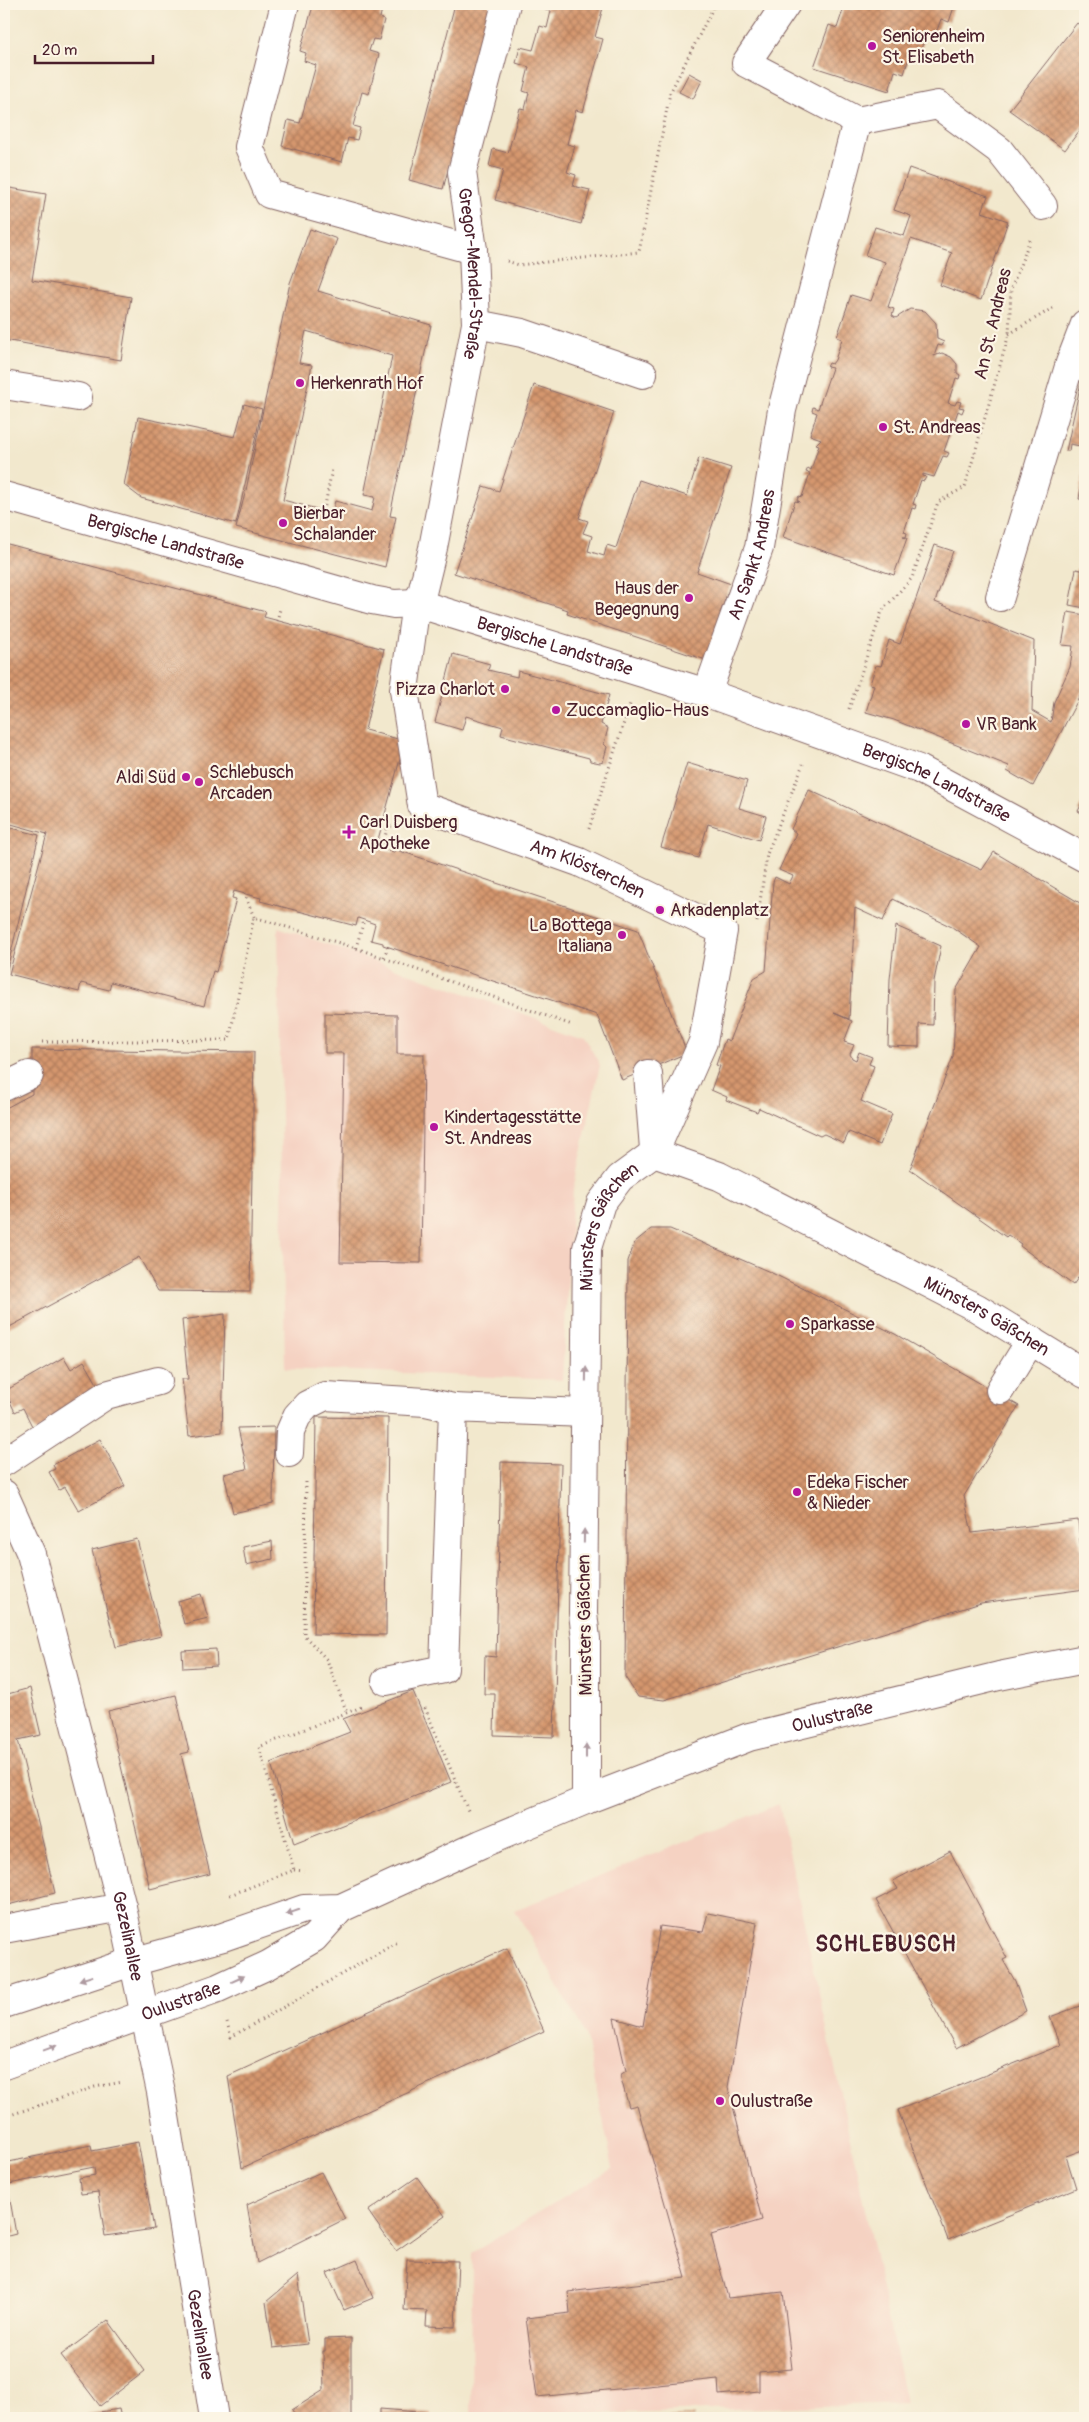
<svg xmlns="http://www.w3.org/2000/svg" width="1089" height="2422" viewBox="0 0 1089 2422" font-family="Pangolin,sans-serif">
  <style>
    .built { fill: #f5d2c2 }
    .building { fill: url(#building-cross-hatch); fill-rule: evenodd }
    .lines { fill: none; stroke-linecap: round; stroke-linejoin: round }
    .minor-casing { stroke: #856564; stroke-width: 30 }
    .major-casing { stroke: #856564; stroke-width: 30 }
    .path { stroke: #856564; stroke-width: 3; stroke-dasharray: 1 4; stroke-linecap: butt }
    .minor { stroke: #fff; stroke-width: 28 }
    .major { stroke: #fff; stroke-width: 28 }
    .oneway { fill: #ae9aa0 }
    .poi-dot { fill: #b5179e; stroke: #fcf5e5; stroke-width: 2 }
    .labels { text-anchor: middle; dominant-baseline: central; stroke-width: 4.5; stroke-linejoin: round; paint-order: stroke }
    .poi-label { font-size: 18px; fill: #4a1f2b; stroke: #fcf5e5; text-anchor: start }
    .street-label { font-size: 18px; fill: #4a1f2b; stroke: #fcf5e5 }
    .district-label { font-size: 22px; font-weight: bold; letter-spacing: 1px; fill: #4a1f2b; stroke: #fcf5e5 }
  </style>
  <defs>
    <pattern id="building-cross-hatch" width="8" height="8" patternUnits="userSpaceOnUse" patternTransform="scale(1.25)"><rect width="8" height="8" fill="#d5976e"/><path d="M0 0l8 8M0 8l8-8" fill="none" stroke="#af7b5b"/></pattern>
  </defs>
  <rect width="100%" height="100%" fill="#fcf5e5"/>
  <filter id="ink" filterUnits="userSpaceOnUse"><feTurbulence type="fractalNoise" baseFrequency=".02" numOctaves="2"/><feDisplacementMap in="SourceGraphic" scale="10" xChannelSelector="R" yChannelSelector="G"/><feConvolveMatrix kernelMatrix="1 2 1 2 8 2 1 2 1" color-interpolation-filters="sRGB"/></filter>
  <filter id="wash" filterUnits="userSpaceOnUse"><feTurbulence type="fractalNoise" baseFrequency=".0096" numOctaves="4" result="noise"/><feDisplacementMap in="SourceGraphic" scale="20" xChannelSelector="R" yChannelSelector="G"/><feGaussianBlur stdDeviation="1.12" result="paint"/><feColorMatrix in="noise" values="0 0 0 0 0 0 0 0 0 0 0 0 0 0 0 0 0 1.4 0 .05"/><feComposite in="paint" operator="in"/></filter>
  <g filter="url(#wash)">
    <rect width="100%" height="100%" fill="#f2e8cd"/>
    <!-- built -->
    <g class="built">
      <polygon points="278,927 583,1035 600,1065 573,1190 562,1380 285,1368"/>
      <polygon points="779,1804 906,2403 471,2418 472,2253 613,2168 585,2034 515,1910"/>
    </g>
    <g id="blocks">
      <!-- building -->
      <g class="building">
        <polygon points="319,4 383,4 380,18 384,20 379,40 373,39 369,51 379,54 369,94 362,92 353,126 360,128 357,140 348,138 342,162 282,146 288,120 300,123 316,65 304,61 306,53 300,51 313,6 318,7"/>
        <polygon points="455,4 492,4 443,189 409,180"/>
        <polygon points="547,4 604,4 595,37 603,39 583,112 576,110 567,144 575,146 567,172 576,175 573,186 590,190 581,224 495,200 503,170 489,166 493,149 508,153 520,108 525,109 529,93 523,91 529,67 516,63 520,47 533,50 540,26 547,28 551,11 545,10"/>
        <polygon points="855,4 955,4 949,22 941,19 934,39 926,36 918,56 910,54 904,74 895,71 889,91 814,67 829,25 837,28 844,7 853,10"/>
        <polygon points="1077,23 1085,29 1085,123 1065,150 1009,110"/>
        <polygon points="689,73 702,80 693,99 679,92"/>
        <polygon points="909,168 988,196 982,212 1008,221 981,300 940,285 952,253 911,239 888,307 894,309 892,316 896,318 910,309 925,311 936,323 937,339 944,342 942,346 938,345 934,356 942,353 951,357 957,364 957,373 960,375 959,379 956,378 948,403 955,405 957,401 961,402 959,407 964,408 962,413 958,411 944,451 949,453 947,457 943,456 934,477 923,474 923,476 926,477 924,481 921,480 913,504 916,505 915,509 912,508 904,532 907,533 906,537 903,537 907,538 894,575 783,537 795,501 800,502 797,500 799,496 802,497 810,473 806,472 808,468 811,470 819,445 816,444 821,439 810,435 817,413 812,411 813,407 818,409 832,368 827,367 829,363 832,364 835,360 842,339 837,337 851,295 871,301 885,262 865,255 875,227 904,236 911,216 894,210"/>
        <polygon points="4,187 46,194 32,280 131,297 121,360 4,340"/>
        <path d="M310,229L337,239L318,291L431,325L393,501L390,516L396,517L385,567L236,528L246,490L290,283ZM306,331L392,356L364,495L375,497L372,511L335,501L332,513L283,500L312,365L299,363Z"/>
        <polygon points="1085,364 1085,447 1070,444 1069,451 1066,451"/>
        <polygon points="534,385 614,412 579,518 588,521 583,533 592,536 588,551 604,556 607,545 616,548 639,480 687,496 699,458 731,468 697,572 731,584 720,613 725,615 706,660 567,614 568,610 454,573 483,486 499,491"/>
        <polygon points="244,404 262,409 236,524 141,498 124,485 138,417 235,437"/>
        <polygon points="1084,470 1085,470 1085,500 1079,499"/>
        <polygon points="4,543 266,612 264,617 384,649 365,730 405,741 376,847 394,852 394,849 638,930 687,1053 622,1080 597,1015 383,945 383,943 371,940 375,924 364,920 358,918 356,926 260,901 261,898 234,891 232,898 236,899 216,972 213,971 204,1006 111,982 109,990 81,983 79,992 9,974 47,834 4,822"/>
        <polygon points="935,545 953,551 935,602 1034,641 1032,711 1051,722 1054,702 1070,667 1073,646 1062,645 1068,612 1085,615 1085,686 1033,786 1007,771 1009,766 894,720 866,712 874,685 870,684 876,665 881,666 889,640 900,644"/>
        <polygon points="1076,569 1085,571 1085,608 1069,605"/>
        <polygon points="453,654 490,664 488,670 517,677 518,671 609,695 601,724 608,728 604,744 607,747 603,762 600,763 590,761 589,758 501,735 503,727 466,716 462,730 435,722"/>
        <polygon points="687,763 747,781 739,808 766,816 759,840 708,824 698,858 661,847"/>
        <polygon points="809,790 982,870 994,852 1085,906 1085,1268 1073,1285 1020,1246 1021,1244 1008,1235 1006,1237 910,1169 953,1057 956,990 981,947 952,927 893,899 883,921 855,908 849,1019 834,1013 852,1021 844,1042 854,1045 850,1054 852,1058 856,1060 859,1052 872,1057 869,1064 874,1066 861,1101 892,1114 880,1145 849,1132 844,1143 824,1134 820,1136 759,1108 757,1112 726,1100 727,1097 711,1090 720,1066 716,1065 725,1039 729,1041 754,978 766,971 773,882 775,877 789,884 793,876 779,870 796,833 791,829"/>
        <polygon points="1085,798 1085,815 1078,811"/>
        <polygon points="4,826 39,835 4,982"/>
        <polygon points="896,926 941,946 934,981 933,1025 919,1024 919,1047 888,1046 890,979"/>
        <polygon points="325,1013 397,1015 397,1054 424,1054 421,1263 340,1262 344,1053 325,1053"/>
        <polygon points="32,1049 254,1052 250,1292 158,1291 139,1257 4,1330 4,1109 32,1094"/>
        <polygon points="651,1229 670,1229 770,1272 895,1334 1019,1406 964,1496 972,1533 1078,1520 1085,1589 981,1603 664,1700 638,1697 625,1677 628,1261 635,1242"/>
        <polygon points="225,1314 222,1432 189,1436 182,1379 188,1379 182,1320"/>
        <polygon points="64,1357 71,1369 84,1361 99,1387 35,1432 23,1408 15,1412 5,1391"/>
        <polygon points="316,1417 388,1418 386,1635 313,1634"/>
        <polygon points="274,1427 273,1504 233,1513 224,1474 247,1469 238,1428"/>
        <polygon points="100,1439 125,1486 79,1511 65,1487 59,1490 49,1472 55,1469 53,1465"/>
        <polygon points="501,1462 561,1464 554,1737 494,1735 495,1694 484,1694 485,1656 496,1657"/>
        <polygon points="137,1539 161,1636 116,1647 92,1550"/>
        <polygon points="272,1541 273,1559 246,1565 243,1547"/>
        <polygon points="201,1594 208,1618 184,1624 178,1601"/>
        <polygon points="216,1649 217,1666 183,1668 182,1651"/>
        <polygon points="30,1688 41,1735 18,1740 55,1893 4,1906 4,1695"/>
        <polygon points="413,1691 451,1782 294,1844 271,1763 350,1732 343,1719"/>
        <polygon points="176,1695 189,1752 181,1754 210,1874 150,1889 108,1711"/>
        <polygon points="950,1851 1007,1958 1003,1960 1015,1981 1026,2011 956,2048 876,1900 898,1889 893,1881"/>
        <polygon points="708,1913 757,1923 728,2087 762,2220 711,2235 728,2298 783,2292 792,2369 759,2372 759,2391 719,2395 718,2379 537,2397 526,2318 570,2313 568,2292 686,2278 637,2105 629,2107 620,2075 626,2071 614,2018 643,2026 660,1926 703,1932"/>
        <polygon points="507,1948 544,2031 242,2168 228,2076"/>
        <polygon points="1085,2004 1085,2149 1066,2156 1076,2188 948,2240 898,2110 1061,2045 1050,2017"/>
        <polygon points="138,2142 154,2229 105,2236 98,2192 81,2194 79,2178 95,2175 94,2167 4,2185 4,2163 91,2145 92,2151"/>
        <polygon points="321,2172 345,2219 257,2263 247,2205"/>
        <polygon points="417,2177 445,2216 396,2251 368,2211"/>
        <polygon points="9,2194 16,2234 4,2237 4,2195"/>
        <polygon points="357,2260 373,2298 344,2310 327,2273"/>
        <polygon points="407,2260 458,2261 455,2327 426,2326 427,2311 404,2310"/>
        <polygon points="298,2275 308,2344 273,2348 266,2302"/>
        <polygon points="108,2320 145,2371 100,2406 61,2355"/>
        <polygon points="351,2338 351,2418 297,2418 292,2410 324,2390 323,2351 325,2351 325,2339"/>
        <polygon points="119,2409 121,2418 88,2418 87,2414"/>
        <polygon points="380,2409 431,2413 430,2418 380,2418"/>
        <polygon points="694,2416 694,2418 669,2418 669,2417"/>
      </g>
    </g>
  </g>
  <g filter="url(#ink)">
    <use href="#blocks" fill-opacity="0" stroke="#856564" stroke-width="1"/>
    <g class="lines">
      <defs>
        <g id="minor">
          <polyline points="285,4 249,147 269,194 473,250"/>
          <path id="s1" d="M506,4L462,172L473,250L476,324L433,548L422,593L416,603L404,690L422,806L579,862L723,931L703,1042L654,1153"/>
          <polyline points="786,4 746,63 857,121"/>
          <polyline points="476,324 522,333 643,374"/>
          <polyline points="4,385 78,397"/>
          <path id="s2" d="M4,496L372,600L394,604L416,603L707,693L919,769L1085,858"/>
          <polyline points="1000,597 1070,363 1085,324"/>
          <path id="s3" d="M707,693L759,548L782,410L857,121L938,105L999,150L1043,206"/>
          <polyline points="648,1074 654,1149"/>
          <polyline points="4,1087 29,1075"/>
          <path id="s4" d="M654,1153L719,1176L977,1308L1085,1374"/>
          <polyline points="1000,1390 1031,1340"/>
          <polyline points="289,1453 290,1432 297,1416 307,1405 325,1396 426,1402 453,1408"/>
          <polyline points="4,1462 106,1395 158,1381"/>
          <path id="s5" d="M4,1494L31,1554L122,1907L161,2092L214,2418"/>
          <polyline points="386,1681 444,1669 453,1408 585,1413"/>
          <path id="s6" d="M586,1800V1639L583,1613L587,1248L601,1203L620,1178L654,1153"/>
          <polyline points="4,1929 122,1907"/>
        </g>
        <g id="major">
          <path id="s7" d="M4,2004L132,1962L223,1937L304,1909L341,1908L481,1844L586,1800L749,1737L999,1676L1085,1659"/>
          <path id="s8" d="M4,2065L218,1988L268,1965L314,1938L341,1908"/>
        </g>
      </defs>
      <!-- minor casing -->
      <use href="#minor" class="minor-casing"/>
      <!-- major casing -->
      <use href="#major" class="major-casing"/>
      <!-- path -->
      <g class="path">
        <polyline points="507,261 519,265 639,252 670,93 715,4"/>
        <polyline points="1009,334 1053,308"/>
        <polyline points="324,511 332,469"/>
        <polyline points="277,621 280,609"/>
        <polyline points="849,709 882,611 912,578 938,502 965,487 1009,334 1011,289 1031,237"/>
        <polyline points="382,827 387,829"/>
        <polyline points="589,829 630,704"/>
        <polyline points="382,849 387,829 394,824"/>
        <polyline points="244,893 254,917"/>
        <polyline points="757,922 767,854 803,764"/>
        <polyline points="356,948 364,920"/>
        <polyline points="384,957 388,947"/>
        <polyline points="42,1042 229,1040 254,917 356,948 572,1025"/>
        <polyline points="306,1482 304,1635 327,1660 347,1713"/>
        <polyline points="425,1708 469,1813"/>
        <polyline points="294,1870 304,1871"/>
        <polyline points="230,1895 294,1870 259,1747 364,1706"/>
        <polyline points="227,2022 231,2037 398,1942"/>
        <polyline points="4,2117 95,2087 123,2082"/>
      </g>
      <!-- minor -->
      <use href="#minor" class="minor"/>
      <!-- major -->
      <use href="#major" class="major"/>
    </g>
    <!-- one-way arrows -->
    <defs><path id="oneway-solid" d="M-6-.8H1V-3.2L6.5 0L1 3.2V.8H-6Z" transform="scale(1.25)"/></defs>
    <g class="oneway">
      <use href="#oneway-solid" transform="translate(586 1374) rotate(-89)"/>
      <use href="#oneway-solid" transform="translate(584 1536) rotate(-89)"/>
      <use href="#oneway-solid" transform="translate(586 1751) rotate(-90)"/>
      <use href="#oneway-solid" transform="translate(293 1912) rotate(161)"/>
      <use href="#oneway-solid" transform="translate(86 1978) rotate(162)"/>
      <use href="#oneway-solid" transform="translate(238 1979) rotate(-25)"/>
      <use href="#oneway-solid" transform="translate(50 2048) rotate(-20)"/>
    </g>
  </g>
  <!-- markers -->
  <g class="poi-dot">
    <circle cx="872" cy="46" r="5"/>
    <circle cx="300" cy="383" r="5"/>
    <circle cx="883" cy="427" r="5"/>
    <circle cx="283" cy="523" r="5"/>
    <circle cx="689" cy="598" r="5"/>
    <circle cx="505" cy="689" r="5"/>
    <circle cx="556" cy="710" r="5"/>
    <circle cx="966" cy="724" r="5"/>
    <circle cx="186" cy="777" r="5"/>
    <circle cx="199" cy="782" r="5"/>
    <path d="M346.5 824.5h5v5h5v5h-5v5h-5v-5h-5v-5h5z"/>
    <circle cx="660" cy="910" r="5"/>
    <circle cx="622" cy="935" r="5"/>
    <circle cx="434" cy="1127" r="5"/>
    <circle cx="790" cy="1324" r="5"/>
    <circle cx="797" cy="1492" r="5"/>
    <circle cx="720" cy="2101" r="5"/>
  </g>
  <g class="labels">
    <!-- poi labels -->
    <g class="poi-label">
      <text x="882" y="36">Seniorenheim<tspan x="882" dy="21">St. Elisabeth</tspan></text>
      <text x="310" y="383">Herkenrath Hof</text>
      <text x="893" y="427">St. Andreas</text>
      <text x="293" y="513">Bierbar<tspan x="293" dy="21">Schalander</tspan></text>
      <text x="679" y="588" text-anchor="end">Haus der<tspan x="679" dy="21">Begegnung</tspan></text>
      <text x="495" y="689" text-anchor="end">Pizza Charlot</text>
      <text x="566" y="710">Zuccamaglio-Haus</text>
      <text x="976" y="724">VR Bank</text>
      <text x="209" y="772">Schlebusch<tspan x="209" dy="21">Arcaden</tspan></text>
      <text x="176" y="777" text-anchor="end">Aldi Süd</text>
      <text x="359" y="822">Carl Duisberg<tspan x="359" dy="21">Apotheke</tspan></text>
      <text x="670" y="910">Arkadenplatz</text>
      <text x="612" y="925" text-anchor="end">La Bottega<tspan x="612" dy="21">Italiana</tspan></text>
      <text x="444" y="1117">Kindertagesstätte<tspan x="444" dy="21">St. Andreas</tspan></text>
      <text x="800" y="1324">Sparkasse</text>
      <text x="807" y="1482">Edeka Fischer<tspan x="807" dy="21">&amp; Nieder</tspan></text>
      <text x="730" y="2101">Oulustraße</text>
    </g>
    <!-- street labels -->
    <g class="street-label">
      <text stroke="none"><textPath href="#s1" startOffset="276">Gregor-Mendel-Straße</textPath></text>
      <text transform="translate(993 324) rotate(-77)">An St. Andreas</text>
      <text stroke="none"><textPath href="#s2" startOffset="168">Bergische Landstraße</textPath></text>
      <text stroke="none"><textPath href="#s3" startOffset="146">An Sankt Andreas</textPath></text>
      <text stroke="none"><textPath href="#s2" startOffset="572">Bergische Landstraße</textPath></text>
      <text stroke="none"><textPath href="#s2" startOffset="978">Bergische Landstraße</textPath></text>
      <text stroke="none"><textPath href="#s1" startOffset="995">Am Klösterchen</textPath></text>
      <text stroke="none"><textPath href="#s6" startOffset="580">Münsters Gäßchen</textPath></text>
      <text stroke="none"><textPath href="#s4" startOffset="371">Münsters Gäßchen</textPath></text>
      <text transform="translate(585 1625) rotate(-91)">Münsters Gäßchen</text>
      <text stroke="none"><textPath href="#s7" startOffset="880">Oulustraße</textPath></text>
      <text stroke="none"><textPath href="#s5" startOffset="460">Gezelinallee</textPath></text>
      <text stroke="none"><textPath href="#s8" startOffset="188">Oulustraße</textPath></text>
      <text stroke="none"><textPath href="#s5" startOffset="865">Gezelinallee</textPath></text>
    </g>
    <!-- district labels -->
    <g class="district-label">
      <text x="886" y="1944">SCHLEBUSCH</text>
    </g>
  </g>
  <!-- margin -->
  <rect width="1089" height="2422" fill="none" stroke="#fcf5e5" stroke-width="20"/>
  <!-- scale -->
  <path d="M35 55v8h118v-8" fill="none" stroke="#4a1f2b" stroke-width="2.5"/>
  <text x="42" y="55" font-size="15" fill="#4a1f2b" stroke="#fcf5e5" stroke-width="4" paint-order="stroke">20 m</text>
</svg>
